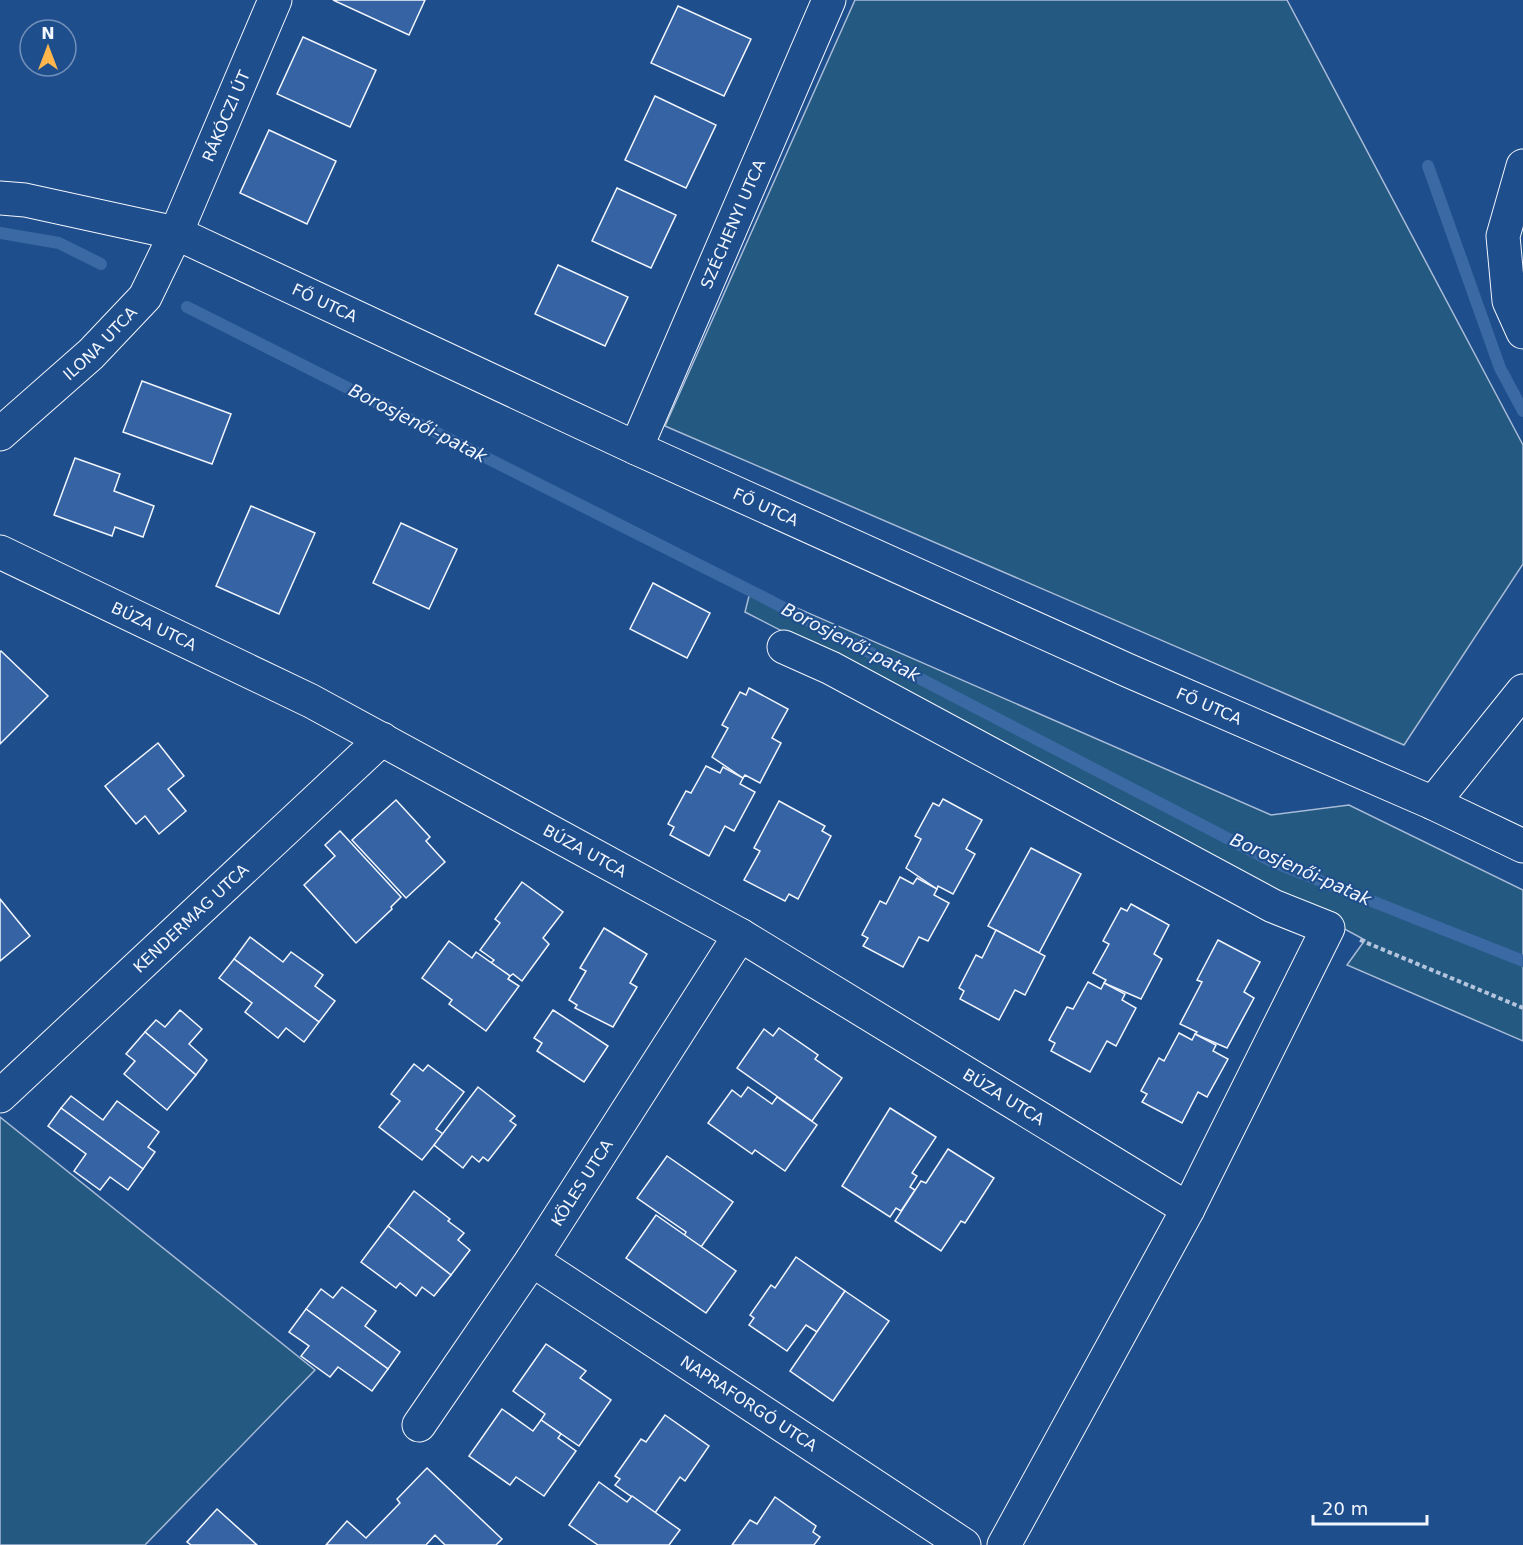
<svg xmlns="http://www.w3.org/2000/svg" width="1523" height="1545" viewBox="0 0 1523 1545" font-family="'DejaVu Sans',sans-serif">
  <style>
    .green { fill: #245a82; stroke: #a8bbd7; stroke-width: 1.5 }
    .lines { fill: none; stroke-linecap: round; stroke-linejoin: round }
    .stream { stroke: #3b69a3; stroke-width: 12 }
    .building { fill: #3563a3; stroke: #f2f6ff; stroke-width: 1.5 }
    .street-casing { stroke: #f2f6ff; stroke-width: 35 }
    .secondary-casing { stroke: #f2f6ff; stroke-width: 35 }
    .path { stroke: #b3c4dc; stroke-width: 4; stroke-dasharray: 4.5 3; stroke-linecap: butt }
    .street { stroke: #1f4e8c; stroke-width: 33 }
    .secondary { stroke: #1f4e8c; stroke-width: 33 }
    .labels { text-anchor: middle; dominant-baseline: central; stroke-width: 4.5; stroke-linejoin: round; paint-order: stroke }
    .street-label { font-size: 16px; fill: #f2f6ff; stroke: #1f4e8c }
    .water-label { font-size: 18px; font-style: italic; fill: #f2f6ff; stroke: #1f4e8c }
  </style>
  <rect width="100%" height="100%" fill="#1f4e8c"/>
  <!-- green -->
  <g class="green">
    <polygon points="855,0 1287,0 1523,445 1523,564 1404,745 665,426"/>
    <polygon points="751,588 1271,815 1349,805 1523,890 1523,1041 1347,965 1365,940 1029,758 745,612"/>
    <polygon points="0,1117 315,1370 145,1545 0,1545"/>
  </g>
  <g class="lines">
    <!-- stream -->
    <g class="stream">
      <polyline points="1428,166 1500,368 1523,411"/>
      <polyline points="0,233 59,243 101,264"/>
      <polyline points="187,307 759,595 1273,862 1523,961"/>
    </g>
  </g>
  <!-- building -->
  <g class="building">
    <polygon points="333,0 425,0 409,35"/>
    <polygon points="678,6 751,39 724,96 651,63"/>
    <polygon points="303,37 376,70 350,127 277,94"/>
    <polygon points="655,96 716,125 686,188 625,160"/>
    <polygon points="269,130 336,161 307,224 240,193"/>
    <polygon points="617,188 676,215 651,268 592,241"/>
    <polygon points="558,265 628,297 605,346 535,314"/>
    <polygon points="142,381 231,414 212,464 123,432"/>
    <polygon points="75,458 120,474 114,491 154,506 143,537 115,527 112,536 54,515"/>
    <polygon points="251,506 315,533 279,614 216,586"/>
    <polygon points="401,523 457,549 429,609 373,583"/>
    <polygon points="653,583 710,613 687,658 630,629"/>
    <polygon points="1,651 48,696 0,744 0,652"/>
    <polygon points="749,688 788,709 772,738 781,743 760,783 745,775 743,778 712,757 728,728 722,725 740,692 746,695"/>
    <polygon points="158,743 184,776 168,789 186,811 159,834 145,816 136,824 105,786"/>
    <polygon points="706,766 720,773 723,767 743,778 740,784 755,792 734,831 725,826 709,856 670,835 674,827 668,824 686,791 691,793"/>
    <polygon points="943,799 982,820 966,849 975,854 953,894 938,886 937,889 906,868 921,839 915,836 933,803 939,806"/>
    <polygon points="396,800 430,837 426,841 445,862 406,898 352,840"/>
    <polygon points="779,801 825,826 822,831 831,836 798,899 789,894 785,901 744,880 760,851 754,848"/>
    <polygon points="340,831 401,897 391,907 392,909 356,943 304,885 335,856 325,845"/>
    <polygon points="1031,848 1081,874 1039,953 988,926"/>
    <polygon points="900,877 913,884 917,878 937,889 934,895 949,903 928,941 919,937 903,967 863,946 868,938 862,935 880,901 886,904"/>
    <polygon points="522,882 563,912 543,938 549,944 522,981 513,974 510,976 491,963 494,960 480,950 500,923 495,919"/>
    <polygon points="0,899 30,936 0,961"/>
    <polygon points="1131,904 1169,925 1154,954 1162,959 1141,999 1104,983 1106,980 1093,973 1109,944 1103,941 1121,908 1127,911"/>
    <polygon points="604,928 647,954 630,983 637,987 613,1027 575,1008 577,1005 569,1000 586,971 580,968"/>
    <polygon points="996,930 1045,956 1025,995 1015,990 999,1020 960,999 964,991 959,988 976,955 982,958"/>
    <polygon points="250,937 283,962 291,952 323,975 315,986 335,1001 319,1022 234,959"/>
    <polygon points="1218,940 1260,962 1244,992 1254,998 1227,1048 1195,1034 1197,1032 1180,1024 1202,982 1197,980"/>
    <polygon points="449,941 472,958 476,952 510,976 508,979 519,986 486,1031 449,1004 452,1000 422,978"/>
    <polygon points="234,959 319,1022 304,1042 286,1028 278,1038 245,1012 252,1003 219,978"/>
    <polygon points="1088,982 1101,989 1104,983 1125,994 1122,1000 1136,1008 1116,1046 1107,1041 1090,1072 1051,1051 1055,1043 1049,1040 1067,1007 1073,1009"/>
    <polygon points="180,1010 202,1029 189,1044 207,1060 196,1075 145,1032 156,1020 165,1027"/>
    <polygon points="553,1010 608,1046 584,1082 537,1051 542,1043 534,1038"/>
    <polygon points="779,1028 818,1055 815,1059 842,1078 812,1121 737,1068 764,1029 773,1036"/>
    <polygon points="145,1032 196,1075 167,1110 124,1074 135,1061 126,1054"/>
    <polygon points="1179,1033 1192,1040 1195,1034 1216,1045 1213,1051 1228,1059 1207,1097 1198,1092 1182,1123 1142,1102 1147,1094 1141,1091 1159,1058 1164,1061"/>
    <polygon points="414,1064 423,1071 428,1065 464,1092 436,1129 443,1134 422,1160 379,1127 400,1101 391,1094"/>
    <polygon points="478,1087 515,1116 510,1121 516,1125 488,1161 483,1157 479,1162 472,1156 463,1168 434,1145"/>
    <polygon points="748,1087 772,1104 777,1097 817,1125 785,1171 755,1150 752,1154 708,1123 732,1090 741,1097"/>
    <polygon points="71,1096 103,1120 117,1101 159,1132 148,1147 155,1152 143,1169 61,1108"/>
    <polygon points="61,1108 143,1169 128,1190 110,1177 100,1190 74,1171 86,1154 48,1126"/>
    <polygon points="890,1108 936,1137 912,1173 917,1176 910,1187 915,1190 901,1211 896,1208 890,1217 842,1186"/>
    <polygon points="948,1149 994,1178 965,1223 961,1221 941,1251 895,1221 921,1181 926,1183"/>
    <polygon points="667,1156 733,1202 701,1247 684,1236 686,1232 637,1198"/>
    <polygon points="414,1191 450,1219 448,1221 464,1233 458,1240 470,1250 451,1275 388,1226"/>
    <polygon points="656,1215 736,1271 706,1313 626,1258"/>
    <polygon points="388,1226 451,1275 434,1296 422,1287 416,1296 400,1283 396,1288 361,1262"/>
    <polygon points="796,1257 845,1291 817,1332 806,1325 787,1351 749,1325 754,1318 750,1315 771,1285 775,1288"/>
    <polygon points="342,1287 376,1311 365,1326 400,1352 388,1369 306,1309 321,1289 333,1298"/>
    <polygon points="845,1291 889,1321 833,1401 790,1371"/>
    <polygon points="306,1309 388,1369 372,1391 338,1367 330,1377 301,1356 309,1346 289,1332"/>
    <polygon points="546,1344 586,1371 580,1378 611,1400 579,1446 541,1420 545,1414 513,1391"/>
    <polygon points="502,1409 533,1431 541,1420 561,1434 558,1438 576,1451 544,1496 516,1477 510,1485 469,1456"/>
    <polygon points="665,1415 709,1446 685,1481 680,1477 655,1513 615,1485 620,1479 615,1476 641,1439 646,1442"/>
    <polygon points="427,1468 502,1539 496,1545 445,1545 435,1535 426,1545 326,1545 347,1521 366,1538 400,1503 397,1499"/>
    <polygon points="599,1482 627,1502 632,1496 680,1530 669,1545 598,1545 569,1525"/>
    <polygon points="775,1497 816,1526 813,1532 820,1537 814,1545 732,1545 750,1520 757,1524"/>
    <polygon points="217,1509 257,1545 191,1545 187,1542"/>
  </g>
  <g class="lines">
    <defs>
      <g id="street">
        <polyline points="1523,166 1503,236 1509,301 1523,332"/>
        <path id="s1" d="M0,434L91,354L145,297L176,233L275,0"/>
        <path id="s2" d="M636,448L829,0"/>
        <path id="s3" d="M0,552L311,701L740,935L1188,1209L1328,928L1273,906L831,668L784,647"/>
        <polyline points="1433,803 1523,691"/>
        <path id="s4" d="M0,1096L382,739"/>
        <path id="s5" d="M532,1260L964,1545"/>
        <path id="s6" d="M419,1425L532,1260L740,935"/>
        <polyline points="1004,1545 1188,1209"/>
      </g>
      <g id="secondary">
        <path id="s7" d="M0,198L25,200L176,233L636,448L1127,670L1433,803L1523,846"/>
      </g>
    </defs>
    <!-- street casing -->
    <use href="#street" class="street-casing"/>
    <!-- secondary casing -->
    <use href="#secondary" class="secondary-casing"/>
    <!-- path -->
    <polyline class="path" points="1360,940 1523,1008"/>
    <!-- street -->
    <use href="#street" class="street"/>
    <!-- secondary -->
    <use href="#secondary" class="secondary"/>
  </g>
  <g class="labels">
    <!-- street labels -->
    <g class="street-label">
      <text stroke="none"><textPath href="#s1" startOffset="398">RÁKÓCZI ÚT</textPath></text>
      <text stroke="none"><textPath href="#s2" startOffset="244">SZÉCHENYI UTCA</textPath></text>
      <text stroke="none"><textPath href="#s7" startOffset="344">FŐ UTCA</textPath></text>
      <text stroke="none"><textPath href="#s1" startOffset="135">ILONA UTCA</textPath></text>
      <text stroke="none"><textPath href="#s7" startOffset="830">FŐ UTCA</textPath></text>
      <text stroke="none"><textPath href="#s3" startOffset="171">BÚZA UTCA</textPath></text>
      <text stroke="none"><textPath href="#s7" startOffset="1316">FŐ UTCA</textPath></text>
      <text stroke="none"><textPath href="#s3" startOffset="657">BÚZA UTCA</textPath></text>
      <text stroke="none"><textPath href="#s4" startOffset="261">KENDERMAG UTCA</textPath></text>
      <text stroke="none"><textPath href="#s3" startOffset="1143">BÚZA UTCA</textPath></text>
      <text stroke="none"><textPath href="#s6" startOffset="292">KÖLES UTCA</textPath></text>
      <text stroke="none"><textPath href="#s5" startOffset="260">NAPRAFORGÓ UTCA</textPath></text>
    </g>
    <!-- water labels -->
    <g class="water-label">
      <text transform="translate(418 423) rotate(27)">Borosjenői-patak</text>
      <text transform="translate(851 642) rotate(27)">Borosjenői-patak</text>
      <text transform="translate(1301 869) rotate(24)">Borosjenői-patak</text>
    </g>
  </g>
  <!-- north arrow -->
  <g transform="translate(48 48)"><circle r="28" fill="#1f4e8c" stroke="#7391ba" stroke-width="1.5"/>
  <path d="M0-4.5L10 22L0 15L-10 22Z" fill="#ffb74d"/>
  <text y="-9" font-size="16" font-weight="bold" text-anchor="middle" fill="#f2f6ff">N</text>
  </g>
  <!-- scale -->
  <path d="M1313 1515v9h114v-9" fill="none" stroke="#f2f6ff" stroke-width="3"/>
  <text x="1322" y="1515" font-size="18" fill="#f2f6ff" stroke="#1f4e8c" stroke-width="4.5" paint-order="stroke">20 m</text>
</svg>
